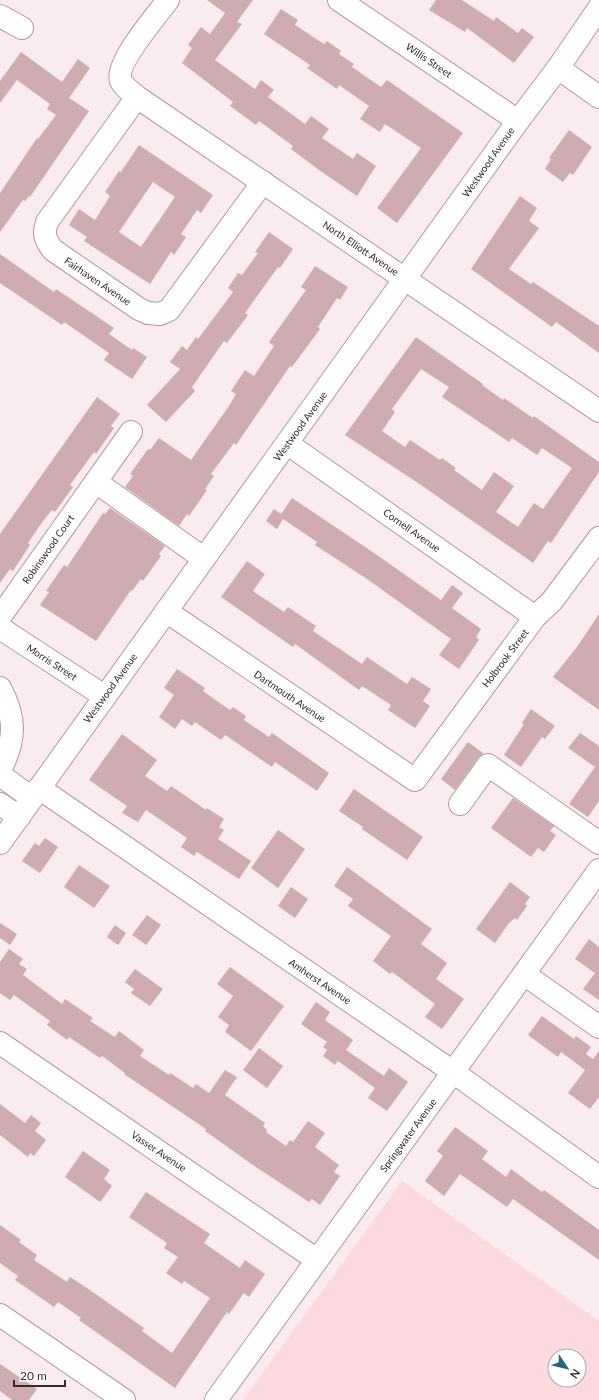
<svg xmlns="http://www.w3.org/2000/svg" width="599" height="1400" viewBox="0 0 599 1400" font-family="Lato,sans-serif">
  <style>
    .built { fill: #fedae0; fill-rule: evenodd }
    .building { fill: #ceacb1; fill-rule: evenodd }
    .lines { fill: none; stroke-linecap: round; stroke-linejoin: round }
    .minor-casing { stroke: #b8969b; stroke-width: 24 }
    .minor { stroke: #fff; stroke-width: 22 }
    .labels { text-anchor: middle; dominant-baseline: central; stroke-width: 4; stroke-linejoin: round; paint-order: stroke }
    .street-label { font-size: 10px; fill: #342729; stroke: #fff }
  </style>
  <rect width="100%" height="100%" fill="#faecee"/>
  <!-- built -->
  <path class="built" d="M402,1181L599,1321V1400H243ZM555,1356H579V1380H555Z"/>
  <!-- building -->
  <g class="building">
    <polygon points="207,0 253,0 237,22 242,24 215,60 255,89 261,80 274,90 268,97 305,124 311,116 329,129 322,138 353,159 357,153 376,166 357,196 319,170 291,149 293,146 259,121 256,125 230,106 233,102 182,63 192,48 188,45 201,27 210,34 225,13"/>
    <polygon points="436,0 462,0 494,21 496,17 518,33 522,28 534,37 514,63 467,28 465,32 429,10"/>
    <polygon points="281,9 298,20 295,25 324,44 327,41 341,51 339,54 354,64 352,67 381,87 387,80 463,133 397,223 377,208 421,148 385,124 380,132 360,119 369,106 339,85 337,89 307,68 310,65 264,34"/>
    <polygon points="21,52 62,82 78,59 90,68 69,98 89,111 30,197 29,196 25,201 23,200 0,232 0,193 37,138 38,139 56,115 47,109 50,104 17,80 0,103 0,81"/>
    <polygon points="569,130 592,147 573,175 570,173 563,182 545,169 551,159 549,158"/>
    <path d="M139,145L213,195L201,213L197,210L181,234L186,237L174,255L171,252L150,284L84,241L87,237L69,225L79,209L95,220L110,196L105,192L119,171L121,172ZM153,182L175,197L141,247L119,232Z"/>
    <polygon points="520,196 537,208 529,221 539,228 509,269 531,284 533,282 599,326 599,353 556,322 552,327 471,269"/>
    <polygon points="269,232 293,249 280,268 278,267 245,313 248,315 227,343 224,341 192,387 195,391 166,422 147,405 180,369 170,362 182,346 187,350 196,337 198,339 233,292 228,288 238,273 242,275 258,253 255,252"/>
    <polygon points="0,254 54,292 56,289 114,328 109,334 132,350 133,348 147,357 132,379 104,360 109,353 64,322 62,325 0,283"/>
    <polygon points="315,266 348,287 340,300 337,298 318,327 320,329 292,367 290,366 236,445 234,443 211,474 214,476 205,489 207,490 189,516 187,514 179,526 125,487 133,476 130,474 148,449 150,450 159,438 191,460 229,406 236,394 231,391 245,370 254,376 274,346 269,342 306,290 301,287"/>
    <path d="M416,337L483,384L482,385L503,400L504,398L533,418L534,416L599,462V472L551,543L548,541L533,563L418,483L345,435ZM421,369L449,387L442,397L509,442L512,438L537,455L542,448L572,468L543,509L534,503L518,527L496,512L514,486L494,472L482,490L454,470L456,468L442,458L440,460L410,440L405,447L382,431L395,412L392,409Z"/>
    <polygon points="97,397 120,414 111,426 114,428 96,454 94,452 70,485 73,487 55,512 52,510 43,521 28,543 30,545 13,571 10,569 0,583 0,534"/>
    <polygon points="292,498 377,555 441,600 452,585 463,593 452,608 481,629 476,637 479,640 459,669 439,655 451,639 367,579 315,545 317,542 283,519 277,529 266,521 274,509 281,514"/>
    <polygon points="110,508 165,546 159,554 161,556 143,581 141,579 132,591 131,590 96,641 40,605 49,592 46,591 64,565 67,567 103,513 105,514"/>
    <polygon points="247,561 265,574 253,591 284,612 288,607 316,626 313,631 362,664 367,657 407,684 412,677 431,689 423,701 430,706 415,728 388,710 391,705 362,686 359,690 295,644 293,647 221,597"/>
    <polygon points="599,614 599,710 553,677 577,647"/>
    <polygon points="177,669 205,688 203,691 230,710 233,707 246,716 244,720 269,737 272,733 329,773 317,791 275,762 272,767 225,735 221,740 195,722 192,726 182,719 175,729 159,717 174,695 164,688"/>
    <polygon points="531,709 555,726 545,739 542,737 521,767 504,755 524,724 522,723"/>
    <polygon points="580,733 599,746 599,801 588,817 569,804 595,767 568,748"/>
    <polygon points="122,734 157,760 145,776 167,791 171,786 206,810 207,808 224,819 219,827 224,830 218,839 251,861 239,879 197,852 194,856 181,847 187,838 146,810 138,822 122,813 127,806 89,780"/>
    <polygon points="468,742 483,753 478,758 455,790 441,779"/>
    <polygon points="354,789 423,837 407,860 362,829 363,827 339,811"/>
    <polygon points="513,798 554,826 550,831 556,835 544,852 538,848 531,857 491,828"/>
    <polygon points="278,830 305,849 278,888 251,868"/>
    <polygon points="45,838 58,847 40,873 22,861 35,843 39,846"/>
    <polygon points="79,865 110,886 94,908 64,887"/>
    <polygon points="347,867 432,929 421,944 447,963 436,979 464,999 442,1029 425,1017 435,1004 392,972 390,974 373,961 391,936 348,906 353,899 334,886"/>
    <polygon points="510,882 530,897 525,904 527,906 517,920 515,918 509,923 495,943 476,929"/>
    <polygon points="291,887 308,899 295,918 278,906"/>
    <polygon points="147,915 161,925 146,945 132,935"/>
    <polygon points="0,923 17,934 10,945 0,938"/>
    <polygon points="115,925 126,933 118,945 107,937"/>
    <polygon points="589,939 599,947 599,1000 583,989 595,973 575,959"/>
    <polygon points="9,949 23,959 19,964 27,969 23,975 62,1004 65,999 93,1018 90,1021 115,1037 119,1031 144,1050 140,1056 169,1075 170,1073 193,1088 196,1084 209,1093 225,1070 237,1077 225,1095 265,1123 263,1126 267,1130 266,1132 286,1146 290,1140 293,1142 308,1121 325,1133 315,1147 339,1165 334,1172 340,1176 320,1205 312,1199 309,1202 250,1163 215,1138 205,1131 206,1129 124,1074 125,1073 102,1056 100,1058 69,1037 67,1040 47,1025 50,1021 14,995 10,1000 0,993 0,962"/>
    <polygon points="230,967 284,1006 251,1051 225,1032 229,1025 218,1017 233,996 217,984"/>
    <polygon points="135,969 163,989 150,1006 131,993 134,989 125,982"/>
    <polygon points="316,1002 330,1012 325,1020 353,1040 346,1050 384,1076 389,1068 408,1082 387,1111 368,1098 375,1088 338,1061 335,1065 323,1056 327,1050 323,1047 327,1042 301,1024"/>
    <polygon points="542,1016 574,1039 576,1036 591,1047 586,1054 593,1059 599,1051 599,1097 590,1109 568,1093 585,1070 561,1052 558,1057 528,1035"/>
    <polygon points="259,1048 283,1066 267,1088 243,1070"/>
    <polygon points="0,1104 25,1123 31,1115 41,1123 35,1131 46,1140 34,1156 30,1153 28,1157 0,1135"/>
    <polygon points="455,1127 488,1151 482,1159 506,1177 511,1169 542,1192 544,1190 599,1230 599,1260 513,1199 507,1207 460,1174 444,1196 425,1181 443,1156 437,1151"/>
    <polygon points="83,1151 110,1170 104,1179 112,1186 100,1202 65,1177"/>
    <polygon points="146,1192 210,1234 204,1243 240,1268 245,1260 265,1274 249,1297 244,1293 229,1314 227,1312 175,1388 79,1320 81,1318 58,1302 54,1307 15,1280 18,1276 0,1263 0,1225 21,1240 19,1242 37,1255 34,1260 67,1282 70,1277 87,1288 144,1328 142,1331 172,1353 210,1298 184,1281 182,1284 166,1273 178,1257 164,1248 167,1243 129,1217"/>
    <polygon points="0,1364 37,1389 29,1400 12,1400 0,1391"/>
  </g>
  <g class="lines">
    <defs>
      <g id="minor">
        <path d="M168,0C158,14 114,64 121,81C124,88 132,92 137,97L599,411"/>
        <polyline points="339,0 518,121"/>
        <polyline points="0,16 22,28"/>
        <polyline points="558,68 599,97"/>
        <path d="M137,97L47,222C43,233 45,240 53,250L139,309L148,313L160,314L169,310L263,182"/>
        <polyline points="288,444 535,617"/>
        <polyline points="96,482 203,558"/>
        <polyline points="166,611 415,780 535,617 552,601 599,538"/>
        <polyline points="0,617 131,432"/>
        <polyline points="0,628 104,696"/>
        <path d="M0,688C16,718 16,739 0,770"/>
        <polyline points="0,775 32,798"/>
        <polyline points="39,788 453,1072 599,1177"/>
        <polyline points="0,804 19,817"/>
        <polyline points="460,804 488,765 599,843"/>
        <polyline points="0,843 518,121 558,68 599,8"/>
        <polyline points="524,974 599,1027"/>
        <polyline points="0,1043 317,1260"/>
        <polyline points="0,1315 124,1400"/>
        <polyline points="216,1400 599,870"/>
      </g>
    </defs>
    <!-- minor casing -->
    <use href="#minor" class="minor-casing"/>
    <!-- minor -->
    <use href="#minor" class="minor"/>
  </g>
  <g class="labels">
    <!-- street labels -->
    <g class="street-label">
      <text transform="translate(429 60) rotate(34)">Willis Street</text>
      <text transform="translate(488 162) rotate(-55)">Westwood Avenue</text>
      <text transform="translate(361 248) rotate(34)">North Elliott Avenue</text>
      <text transform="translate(98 281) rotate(34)">Fairhaven Avenue</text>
      <text transform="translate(300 426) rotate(-54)">Westwood Avenue</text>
      <text transform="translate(412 530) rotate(35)">Cornell Avenue</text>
      <text transform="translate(48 549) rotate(-55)">Robinswood Court</text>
      <text transform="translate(505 658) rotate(-53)">Holbrook Street</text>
      <text transform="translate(52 662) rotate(33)">Morris Street</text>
      <text transform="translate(110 688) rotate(-54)">Westwood Avenue</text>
      <text transform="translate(290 696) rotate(34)">Dartmouth Avenue</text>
      <text transform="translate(320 981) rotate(34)">Amherst Avenue</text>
      <text transform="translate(408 1135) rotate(-54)">Springwater Avenue</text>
      <text transform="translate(159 1151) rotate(34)">Vasser Avenue</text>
    </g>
  </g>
  <!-- north arrow -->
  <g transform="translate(567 1368) rotate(125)"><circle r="19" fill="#ffffff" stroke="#aea9a9"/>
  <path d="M0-3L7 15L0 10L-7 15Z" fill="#226678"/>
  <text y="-6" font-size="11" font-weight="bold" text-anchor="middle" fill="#342729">N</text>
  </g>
  <!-- scale -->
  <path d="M14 1380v6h51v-6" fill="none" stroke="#342729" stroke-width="2"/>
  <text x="20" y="1380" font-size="12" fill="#342729" stroke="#ffffff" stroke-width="3" paint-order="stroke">20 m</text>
</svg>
